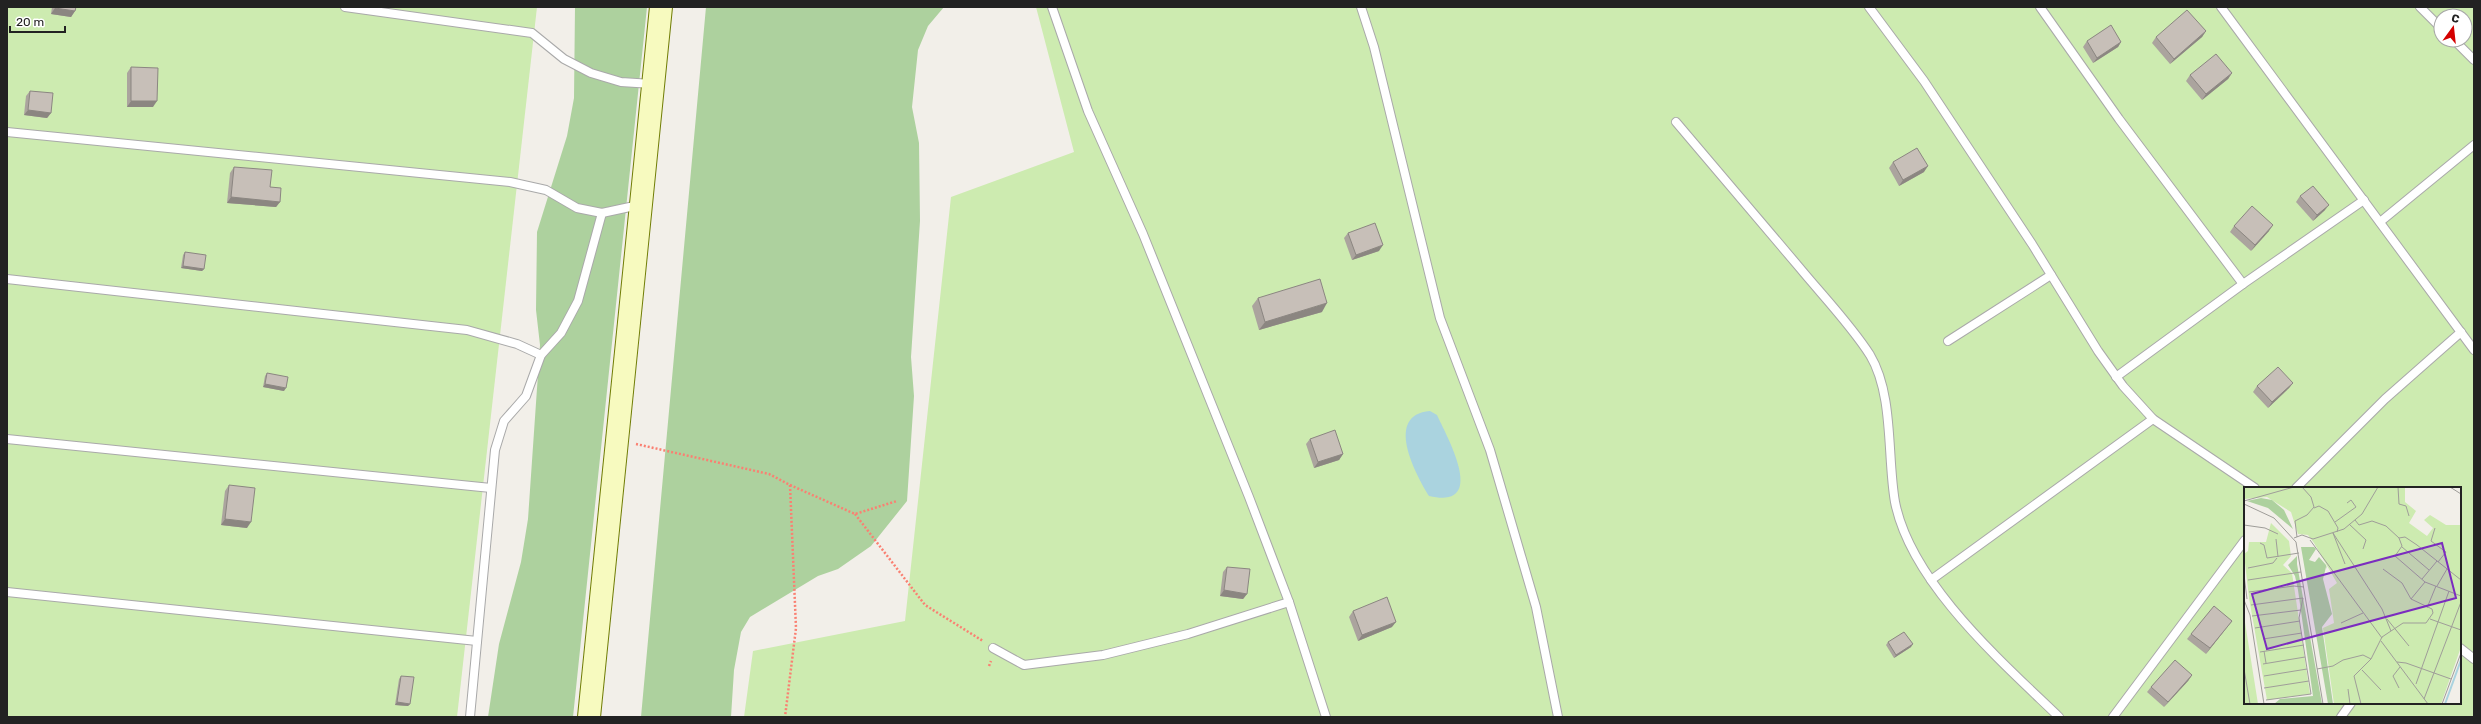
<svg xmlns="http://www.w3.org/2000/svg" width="2481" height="724" viewBox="0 0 2481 724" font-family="Rubik,sans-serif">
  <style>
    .grass { fill: #cdebb0; fill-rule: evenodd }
    .forest { fill: #add19e }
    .water { fill: #aad3df }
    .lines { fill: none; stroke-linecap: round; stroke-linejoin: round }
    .lane-casing { stroke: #a9a9a9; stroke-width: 10 }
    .secondary-casing { stroke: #707d05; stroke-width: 24 }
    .path { stroke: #fa8072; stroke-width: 2.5; stroke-dasharray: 2 2; stroke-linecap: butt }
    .lane { stroke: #fff; stroke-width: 8 }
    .secondary { stroke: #f7fabf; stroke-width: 22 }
    .wall { fill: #aba49e }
    .shaded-wall { fill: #8b8681 }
    .building { fill: #c7bfb8; stroke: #8b8681 }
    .inset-river { fill: none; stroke: #aad3df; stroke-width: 2 }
    .inset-road { fill: none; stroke: #9f9d99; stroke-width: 1 }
    .view { fill: #7b2cbf; fill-opacity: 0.15; stroke: #7b2cbf; stroke-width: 2 }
    .inset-edge { fill: none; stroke: #222; stroke-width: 2 }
  </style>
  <rect width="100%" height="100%" fill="#f2efe9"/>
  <!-- grass -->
  <g class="grass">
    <polygon points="7,7 537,7 457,717 7,717"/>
    <path d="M1036,7H2474V717H744L753,651L905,621L951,197L1074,152ZM2441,16H2465V40H2441ZM2245,488H2460V703H2245Z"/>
  </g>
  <!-- forest -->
  <g class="forest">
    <polygon points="575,7 647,7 573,717 488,717 499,644 521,562 528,519 540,345 536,310 537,232 567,136 574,98"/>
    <polygon points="706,7 944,7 928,26 918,50 912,107 919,143 920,221 911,357 914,396 907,501 871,546 838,569 818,576 750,617 741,632 734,670 731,717 641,717"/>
  </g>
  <!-- water -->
  <path class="water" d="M1430,411L1437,415C1447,437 1489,510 1429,496C1415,473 1384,415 1430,411Z"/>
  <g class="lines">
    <defs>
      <g id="lane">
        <polyline points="345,7 532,33 564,59 591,73 621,82 652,84"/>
        <polyline points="1052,7 1088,111 1143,234 1249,497 1289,602 1326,717"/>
        <polyline points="1361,7 1374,47 1440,318 1490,450 1536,607 1558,717"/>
        <polyline points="1869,7 1924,81 2032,244 2098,351 2123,386 2153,419 2255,488"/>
        <polyline points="2040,7 2119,119 2243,284"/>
        <polyline points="2221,7 2474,350"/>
        <polyline points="2420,7 2441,28"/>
        <polyline points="2454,40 2474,60"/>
        <path d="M1676,122C1717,170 1758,219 1799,267C1822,295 1851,325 1870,355C1894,395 1887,457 1895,502C1911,583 2002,662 2059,717"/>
        <polyline points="7,132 510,182 546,190 577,208 602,213 639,205"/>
        <polyline points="2380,222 2474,145"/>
        <polyline points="7,279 467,330 517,344 541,355"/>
        <polyline points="1948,341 2051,275"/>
        <polyline points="2116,377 2243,284 2364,200"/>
        <polyline points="7,439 491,488"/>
        <polyline points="2296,488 2385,399 2461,332"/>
        <polyline points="1931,580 2153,419"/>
        <polyline points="7,592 477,641"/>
        <polyline points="993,648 1024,665 1103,655 1188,634 1289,602"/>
        <polyline points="2460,648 2474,659"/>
        <polyline points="470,717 495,450 504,421 526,396 541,355 561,333 578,301 602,213"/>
        <polyline points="2113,717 2245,540"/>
        <polyline points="2341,717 2351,703"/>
      </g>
      <polyline id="secondary" points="589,717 661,7"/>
    </defs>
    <!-- lane casing -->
    <use href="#lane" class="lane-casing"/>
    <!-- secondary casing -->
    <use href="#secondary" class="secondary-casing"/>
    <!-- path -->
    <g class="path">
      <polyline points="636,444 769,474 790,485 796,628 785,717"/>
      <polyline points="790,485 855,514 897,501"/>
      <polyline points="855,514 925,605 983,641"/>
      <polyline points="989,666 991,661"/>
    </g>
    <!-- lane -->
    <use href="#lane" class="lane"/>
    <!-- secondary -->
    <use href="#secondary" class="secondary"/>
  </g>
  <!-- wall -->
  <g class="wall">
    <polygon points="52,7 76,7 75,11 71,17 51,14"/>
    <polygon points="2206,31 2202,37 2170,64 2152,43 2156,37"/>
    <polygon points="2087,41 2121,42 2118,47 2093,63 2083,47"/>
    <polygon points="131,67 153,107 127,107 127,73"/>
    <polygon points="2232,73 2228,79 2202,100 2186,81 2190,75"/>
    <polygon points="30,91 51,113 47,118 24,115 26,96"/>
    <polygon points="1893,162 1924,172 1899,186 1889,168"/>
    <polygon points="234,167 270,187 280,202 276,207 227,203 230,173"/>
    <polygon points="2300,196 2325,210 2313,221 2296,202"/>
    <polygon points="2234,226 2269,231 2251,251 2230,232"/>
    <polygon points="1348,233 1379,251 1352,260 1344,238"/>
    <polygon points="185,252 204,269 202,271 181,268 183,255"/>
    <polygon points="1258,298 1322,312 1259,330 1252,306"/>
    <polygon points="267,373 284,391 263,387 265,376"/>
    <polygon points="2293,383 2289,388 2268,408 2253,392 2257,386"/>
    <polygon points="1310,439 1343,454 1339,460 1314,468 1306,444"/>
    <polygon points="229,485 247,528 221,525 225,491"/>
    <polygon points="1227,567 1247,594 1243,599 1220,596 1223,572"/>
    <polygon points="1353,611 1392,627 1358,641 1349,617"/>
    <polygon points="2232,621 2206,654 2187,639 2191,634"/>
    <polygon points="1888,642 1911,647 1894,658 1886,645"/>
    <polygon points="2192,675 2188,681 2164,707 2147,692 2151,687"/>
    <polygon points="401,676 410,704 408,706 395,705 399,679"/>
  </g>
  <!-- shaded-wall -->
  <g class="shaded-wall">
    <polygon points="55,8 75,11 71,17 51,14"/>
    <polygon points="2206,31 2202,37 2170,64 2174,59"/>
    <polygon points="2121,42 2118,47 2093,63 2097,58"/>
    <polygon points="2232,73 2228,79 2202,100 2206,94"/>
    <polygon points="131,101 157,101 153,107 127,107"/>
    <polygon points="28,110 51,113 47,118 24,115"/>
    <polygon points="1928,166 1924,172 1899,186 1903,180"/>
    <polygon points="231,197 280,202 276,207 227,203"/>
    <polygon points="2329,205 2325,210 2313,221 2317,215"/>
    <polygon points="2273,225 2269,231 2251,251 2255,245"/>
    <polygon points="1383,245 1379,251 1352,260 1356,255"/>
    <polygon points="183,266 204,269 202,271 181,268"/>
    <polygon points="1327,303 1322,312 1259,330 1265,322"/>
    <polygon points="2293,383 2289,388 2268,408 2272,402"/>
    <polygon points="265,384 286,388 284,391 263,387"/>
    <polygon points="1343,454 1339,460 1314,468 1318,462"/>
    <polygon points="225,519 251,522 247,528 221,525"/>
    <polygon points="1224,590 1247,594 1243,599 1220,596"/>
    <polygon points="2232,621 2228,626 2206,654 2210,648"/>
    <polygon points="1396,622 1392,627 1358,641 1362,635"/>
    <polygon points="1913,644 1911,647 1894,658 1896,655"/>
    <polygon points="2192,675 2188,681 2164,707 2168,702"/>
    <polygon points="397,702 410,704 408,706 395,705"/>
  </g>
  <!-- building -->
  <g class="building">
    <polygon points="55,7 76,7 75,11 55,8"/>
    <polygon points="2187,10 2206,31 2174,59 2156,37"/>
    <polygon points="2111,25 2121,42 2097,58 2087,41"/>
    <polygon points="2216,54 2232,73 2206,94 2190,75"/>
    <polygon points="131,67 158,68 157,101 131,101"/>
    <polygon points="30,91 53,93 51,113 28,110"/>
    <polygon points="1917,148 1928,166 1903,180 1893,162"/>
    <polygon points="234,167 272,170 270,187 281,188 280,202 231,197"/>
    <polygon points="2313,186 2329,205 2317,215 2300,196"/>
    <polygon points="2252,206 2273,225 2255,245 2234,226"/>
    <polygon points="1375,223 1383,245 1356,255 1348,233"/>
    <polygon points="185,252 206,255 204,269 183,266"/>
    <polygon points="1320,279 1327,303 1265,322 1258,298"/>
    <polygon points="2278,367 2293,383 2272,402 2257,386"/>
    <polygon points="267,373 288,377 286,388 265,384"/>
    <polygon points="1335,430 1343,454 1318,462 1310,439"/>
    <polygon points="229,485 255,488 251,522 225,519"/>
    <polygon points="1227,567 1250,569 1247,594 1224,590"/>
    <polygon points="1387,597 1396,622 1362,635 1353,611"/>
    <polygon points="2214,606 2232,621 2210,648 2191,634"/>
    <polygon points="1904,632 1913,644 1896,655 1888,642"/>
    <polygon points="2175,660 2192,675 2168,702 2151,687"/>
    <polygon points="401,676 414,677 410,704 397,702"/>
  </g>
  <!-- overview -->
  <g transform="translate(2244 487)">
    <rect width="217" height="217" fill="#f2efe9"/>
    <path d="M0,0H161V15L172,24L165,36L183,49L189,41L180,33L186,28L202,38H217V160L197,217H90L79,141L90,136L85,102L93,96L70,56L64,48L54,47L47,25L23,10L0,12ZM27,36L45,54L47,69L39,78L48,86L66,207L23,213L5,111L0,67L4,64L5,55H22ZM0,129L14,217H0Z" fill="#cdebb0"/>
    <path d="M17,11L28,13L40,23L49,42L24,21L3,14ZM57,60H70L72,62L65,73L71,75L75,70L82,78L83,82L82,80L79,92L88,127L78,140L89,217H84ZM53,69V77L78,217H30L36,212L69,209L54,103L51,89L44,78Z" fill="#add19e"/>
    <path class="inset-river" d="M201,217L217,173"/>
    <path class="inset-road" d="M154,0L155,17L162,19L165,29M206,0L217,7M0,14L50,0M0,17L30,31L52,55L79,217M70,21L75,19L84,24L94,41L93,45M111,33L115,38L128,34L142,39L155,51L161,50L173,58L217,93M91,35L112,20L107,13L103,16M105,37L122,53L119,62M0,38L21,41L34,47M191,41L187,54L202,65L194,75M53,50L51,34L63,28L70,20L67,10L58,0M50,51L58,48L69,52L100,42L118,27L134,0M155,51L158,59L151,69L181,95L217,109M32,52L34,70M66,53L138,151M16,56L20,58L23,71L55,66M158,60L185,83M101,77L89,46L138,122L147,144M4,81L29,76L33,71M0,88L3,112M178,92L193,74M4,93L57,85M193,99L203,82M5,105L50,99L60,100M167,112L181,95M0,113L6,128L20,217M7,118L59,111M183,121L192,99M8,129L57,123M143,132L165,159M186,132L217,143M97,136L119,126M11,141L56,134M19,152L58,146M137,154L184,217M20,164L22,176M16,165L60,158M153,175L162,176L207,192M19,177L61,170M0,182L6,217M73,182L89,179L99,173L119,168L127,172M118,183L137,203M20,189L63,182M172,197L205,104M20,201L65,194M155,201L149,189L156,180M104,202L106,217M180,212L217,115M22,213L67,207L55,131L59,111M117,217L110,189L127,172L138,150L159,136H182L189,126L188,122L167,112L158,96L139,82M198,217L217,166"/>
    <path class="view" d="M198,56L212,111L23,162L8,107Z"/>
    <rect width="217" height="217" class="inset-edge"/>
  </g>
  <!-- border -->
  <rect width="2481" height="724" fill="none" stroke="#222222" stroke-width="16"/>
  <!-- north arrow -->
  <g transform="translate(2453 28) rotate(15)"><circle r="19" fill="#ffffff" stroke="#a7a7a7"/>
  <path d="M0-3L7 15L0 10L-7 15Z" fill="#d40000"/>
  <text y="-6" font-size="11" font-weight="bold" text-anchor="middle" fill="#222222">С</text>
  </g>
  <!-- scale -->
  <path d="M10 26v6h55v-6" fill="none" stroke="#222222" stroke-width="2"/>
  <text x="16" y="26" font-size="12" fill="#222222" stroke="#ffffff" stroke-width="3" paint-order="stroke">20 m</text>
</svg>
